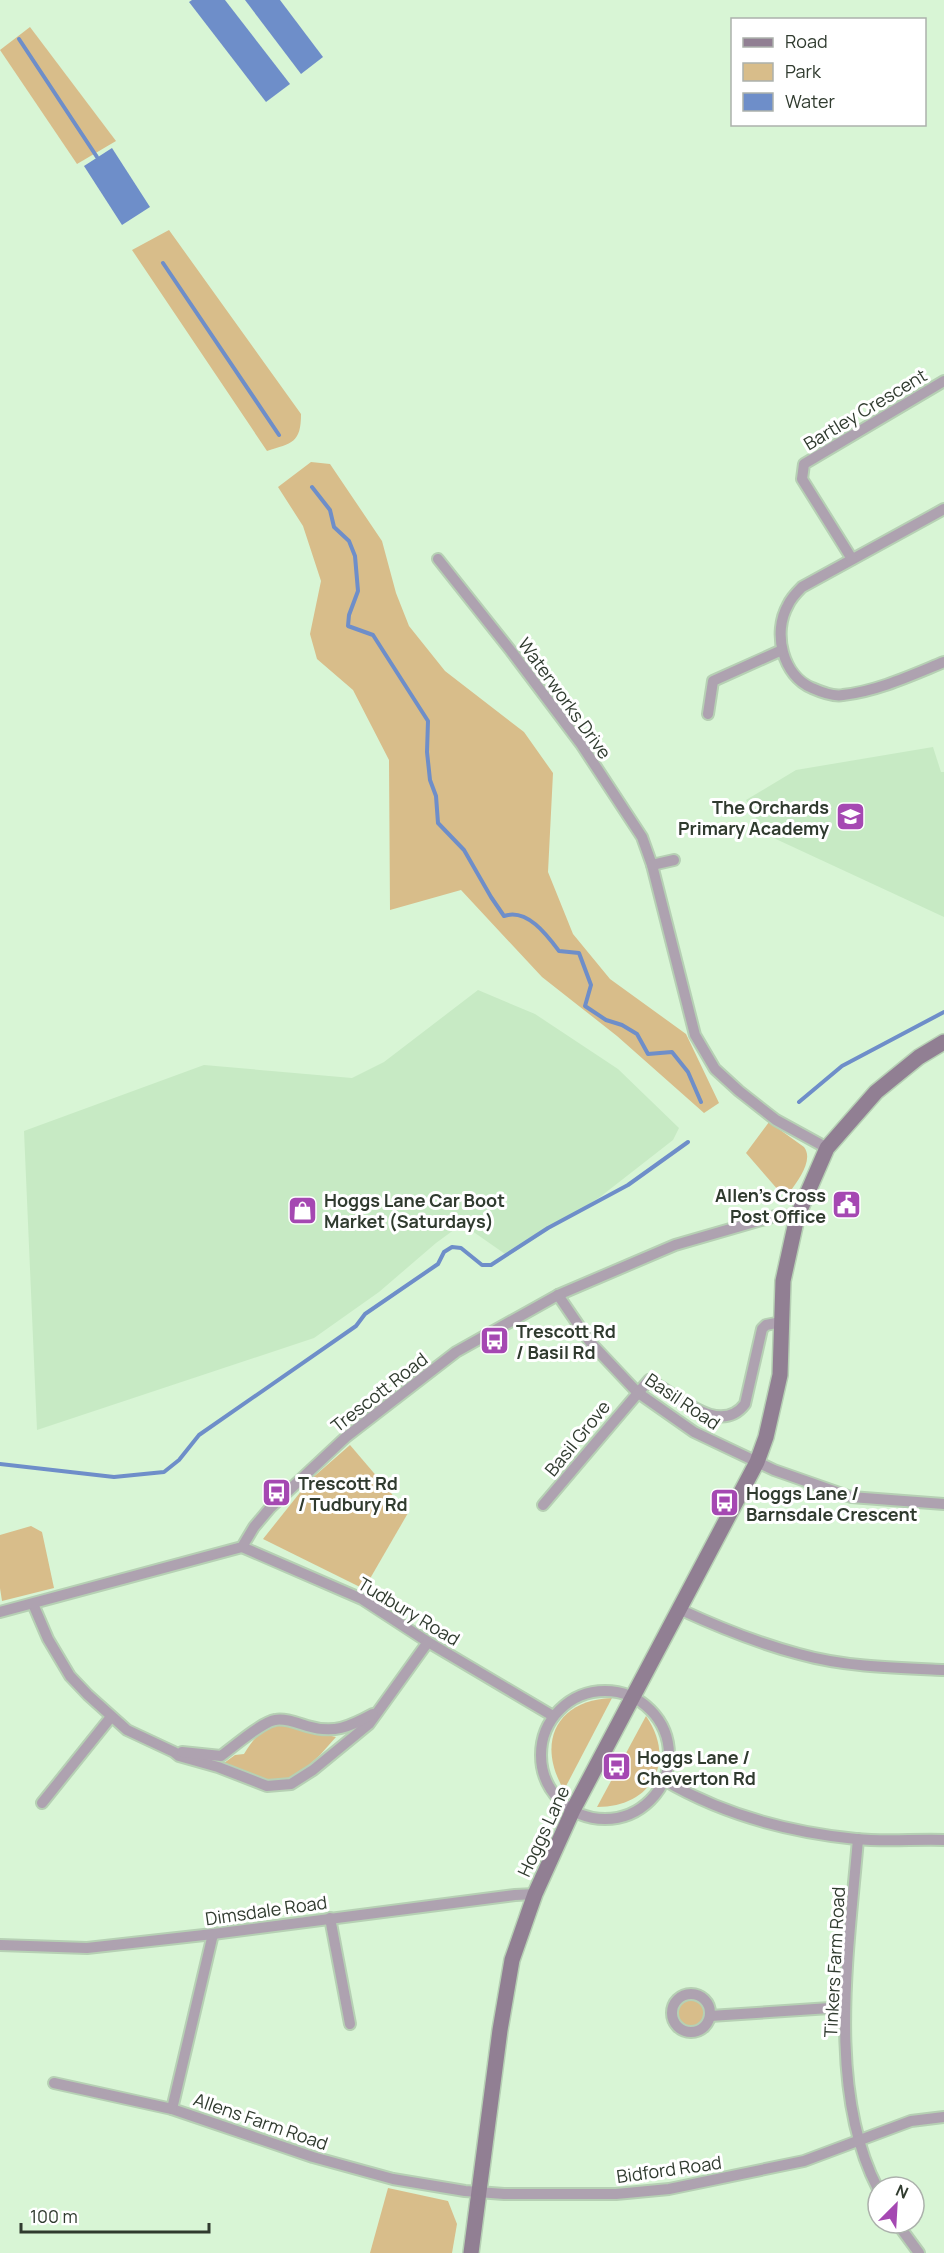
<svg xmlns="http://www.w3.org/2000/svg" width="944" height="2253" viewBox="0 0 944 2253" font-family="Manrope,sans-serif">
  <style>
    .built { fill: #c7eac4 }
    .green { fill: #d8bd8a }
    .water { fill: #6e8ec9 }
    .lines { fill: none; stroke-linecap: round; stroke-linejoin: round }
    .stream { stroke: #6e8ec9; stroke-width: 4 }
    .street-casing { stroke: #b6d0b4; stroke-width: 14 }
    .secondary-casing { stroke: #b6d0b4; stroke-width: 18 }
    .street { stroke: #aea2b0; stroke-width: 10 }
    .secondary { stroke: #917f93; stroke-width: 15 }
    .labels { text-anchor: middle; dominant-baseline: central; stroke-width: 6; stroke-linejoin: round; paint-order: stroke }
    .street-label { font-size: 18px; fill: #303b2f; stroke: #fff }
    .poi-label { font-size: 18px; font-weight: bold; fill: #303b2f; stroke: #fff; text-anchor: start }
  </style>
  <rect width="100%" height="100%" fill="#d8f5d5"/>
  <!-- built -->
  <g class="built">
    <polygon points="933,747 941,772 944,772 944,917 765,834 746,800 796,770"/>
    <polygon points="478,990 535,1014 618,1069 679,1128 673,1140 600,1197 508,1256 462,1224 436,1243 379,1292 314,1338 37,1430 24,1131 204,1065 352,1078 384,1062"/>
  </g>
  <!-- green -->
  <g class="green">
    <polygon points="30,27 116,141 77,164 0,50"/>
    <path d="M169,230L301,414C301,443 292,443 267,451L132,250Z"/>
    <polygon points="311,462 330,464 382,541 396,593 409,626 445,671 524,732 553,773 548,872 573,934 610,979 686,1034 719,1103 704,1113 617,1036 542,977 461,890 390,910 389,760 353,690 317,659 310,634 321,581 303,526 278,487"/>
    <path d="M769,1122L804,1147C814,1160 798,1180 790,1192L787,1194L779,1191L746,1153Z"/>
    <polygon points="350,1445 408,1513 364,1589 263,1539 310,1480"/>
    <polygon points="31,1526 42,1532 54,1588 2,1601 0,1588 0,1535"/>
    <path d="M612,1698L564,1790C536,1743 556,1700 612,1698Z"/>
    <path d="M646,1716C677,1761 652,1807 597,1807Z"/>
    <path d="M281,1725L336,1737L320,1755L291,1781L266,1782L224,1763L235,1755L244,1754C254,1738 262,1728 281,1725Z"/>
    <circle cx="691" cy="2013" r="13"/>
    <polygon points="388,2188 448,2201 457,2224 452,2253 370,2253"/>
  </g>
  <!-- water -->
  <g class="water">
    <polygon points="192,0 225,0 290,84 266,102 189,2"/>
    <polygon points="245,0 280,0 323,57 301,74"/>
    <polygon points="112,148 150,207 122,225 84,166"/>
  </g>
  <g class="lines">
    <!-- stream -->
    <g class="stream">
      <polyline points="19,39 97,157"/>
      <polyline points="163,263 279,435"/>
      <path d="M312,487L330,510L334,527L349,541L355,556L358,591L349,615L348,626L373,635L428,721L427,752L430,780L436,796L438,823L464,850L491,897L504,916C527,908 547,935 559,951L579,953L591,985L585,1006L606,1020L622,1025L637,1034L648,1054L672,1052L688,1072L701,1102"/>
      <polyline points="799,1102 842,1066 944,1012"/>
      <polyline points="0,1464 114,1477 164,1472 179,1460 199,1435 356,1326 365,1314 438,1264 444,1252 452,1247 461,1248 482,1265 491,1265 548,1228 628,1185 688,1142"/>
    </g>
    <defs>
      <g id="street">
        <path d="M944,509L802,587C797,592 791,598 788,605C772,633 783,676 812,688C821,692 833,697 843,695C878,691 912,675 944,662"/>
        <polyline points="438,559 511,651 581,744 642,837 652,865 695,1035 715,1069 739,1091 776,1120 827,1148"/>
        <polyline points="852,559 802,479 804,464 944,381"/>
        <polyline points="708,714 713,681 782,650"/>
        <polyline points="652,865 674,860"/>
        <polyline points="558,1295 590,1342 637,1392 694,1432 774,1470 851,1497 944,1504"/>
        <path d="M543,1505L649,1380C676,1393 719,1438 745,1404L762,1329L766,1325L781,1322"/>
        <polyline points="242,1547 362,1599 428,1642 553,1716"/>
        <polyline points="33,1604 48,1639 70,1676 88,1695 127,1730 174,1752 179,1756 218,1767 267,1786 291,1784 313,1770 369,1724 428,1642"/>
        <path d="M679,1609C718,1627 757,1643 799,1654C845,1667 896,1668 944,1670"/>
        <polyline points="0,1612 242,1547 254,1527 270,1508 346,1437 456,1352 558,1295 675,1245 779,1215 797,1217"/>
        <circle cx="605" cy="1755" r="64"/>
        <path d="M182,1752L221,1756C233,1747 262,1722 275,1720C285,1718 297,1723 307,1726C334,1734 349,1727 373,1714"/>
        <path d="M664,1780C723,1815 788,1832 856,1839C885,1842 915,1839 944,1840"/>
        <polyline points="42,1803 111,1717"/>
        <path d="M858,1839C849,1948 826,2090 878,2189"/>
        <polyline points="330,1918 350,2024"/>
        <polyline points="213,1934 172,2109 313,2157 393,2179 465,2191 504,2194 616,2194 669,2189 804,2161 911,2121 944,2117"/>
        <polyline points="0,1945 87,1948 213,1934 515,1895 535,1894"/>
        <circle cx="691" cy="2013" r="19"/>
        <polyline points="710,2016 845,2007"/>
        <polyline points="54,2083 172,2109"/>
        <polyline points="897,2223 919,2253"/>
      </g>
      <polyline id="secondary" points="471,2253 500,2030 512,1960 535,1894 573,1810 757,1462 766,1437 780,1375 783,1281 797,1217 827,1148 876,1092 919,1057 944,1042"/>
    </defs>
    <!-- street casing -->
    <use href="#street" class="street-casing"/>
    <!-- secondary casing -->
    <use href="#secondary" class="secondary-casing"/>
    <!-- street -->
    <use href="#street" class="street"/>
    <!-- secondary -->
    <use href="#secondary" class="secondary"/>
  </g>
  <!-- icons -->
  <defs>
    <symbol id="school-square" viewBox="-11 -11 22 22"><rect x="-9" y="-9" width="18" height="18" rx="4" fill="#a548b2" stroke="#fff"/><path d="M0-5L7-2L0 1L-7-2ZM-4 1L0 2.5L4 1V4Q0 6-4 4Z" fill="#fff"/></symbol>
    <symbol id="civic-square" viewBox="-11 -11 22 22"><rect x="-9" y="-9" width="18" height="18" rx="4" fill="#a548b2" stroke="#fff"/><path d="M-.6-6.5H3V-4.5H.6V-3L4-1V1h2V6H-6V1h2V-1L-.6-3ZM-1.2 2.5V6h2.4V2.5Z" fill="#fff"/></symbol>
    <symbol id="shop-square" viewBox="-11 -11 22 22"><rect x="-9" y="-9" width="18" height="18" rx="4" fill="#a548b2" stroke="#fff"/><path d="M-5-2.5h2.3a2.7 3.5 0 0 1 5.4 0H5L5.5 6h-11ZM-1.5-2.5h3a1.5 2.3 0 0 0-3 0Z" fill="#fff"/></symbol>
    <symbol id="bus-square" viewBox="-11 -11 22 22"><rect x="-9" y="-9" width="18" height="18" rx="4" fill="#a548b2" stroke="#fff"/><path d="M-5-6H5V4H4V6H2V4H-2V6H-4V4H-5ZM-3.5-4V0h7V-4ZM-3.5 1.2v1.5H-2V1.2ZM2 1.2v1.5H3.5V1.2Z" fill="#fff"/></symbol>
  </defs>
  <g fill-rule="evenodd">
    <use href="#school-square" x="834" y="800" width="33" height="33"/>
    <use href="#civic-square" x="830" y="1188" width="33" height="33"/>
    <use href="#shop-square" x="286" y="1194" width="33" height="33"/>
    <use href="#bus-square" x="478" y="1324" width="33" height="33"/>
    <use href="#bus-square" x="260" y="1476" width="33" height="33"/>
    <use href="#bus-square" x="708" y="1486" width="33" height="33"/>
    <use href="#bus-square" x="600" y="1750" width="33" height="33"/>
  </g>
  <g class="labels">
    <!-- street labels -->
    <g class="street-label">
      <text transform="translate(865 409) rotate(-31)">Bartley Crescent</text>
      <text transform="translate(565 698) rotate(54)">Waterworks Drive</text>
      <text transform="translate(379 1392) rotate(-38)">Trescott Road</text>
      <text transform="translate(683 1401) rotate(34)">Basil Road</text>
      <text transform="translate(577 1438) rotate(-51)">Basil Grove</text>
      <text transform="translate(409 1611) rotate(31)">Tudbury Road</text>
      <text transform="translate(543 1831) rotate(-65)">Hoggs Lane</text>
      <text transform="translate(266 1910) rotate(-8)">Dimsdale Road</text>
      <text transform="translate(834 1962) rotate(-87)">Tinkers Farm Road</text>
      <text transform="translate(261 2121) rotate(19)">Allens Farm Road</text>
      <text transform="translate(669 2169) rotate(-8)">Bidford Road</text>
    </g>
    <!-- poi labels -->
    <g class="poi-label">
      <text x="829" y="807" text-anchor="end">The Orchards<tspan x="829" dy="21">Primary Academy</tspan></text>
      <text x="826" y="1195" text-anchor="end">Allen's Cross<tspan x="826" dy="21">Post Office</tspan></text>
      <text x="324" y="1200">Hoggs Lane Car Boot<tspan x="324" dy="21">Market (Saturdays)</tspan></text>
      <text x="516" y="1331">Trescott Rd<tspan x="516" dy="21">/ Basil Rd</tspan></text>
      <text x="298" y="1483">Trescott Rd<tspan x="298" dy="21">/ Tudbury Rd</tspan></text>
      <text x="746" y="1493">Hoggs Lane /<tspan x="746" dy="21">Barnsdale Crescent</tspan></text>
      <text x="637" y="1757">Hoggs Lane /<tspan x="637" dy="21">Cheverton Rd</tspan></text>
    </g>
  </g>
  <!-- legend -->
  <rect x="731" y="18" width="195" height="108" fill="#ffffff" stroke="#acb1ac" stroke-width="1.5"/>
  <rect x="743" y="38" width="30" height="9" fill="#917f93" stroke="#acb1ac" stroke-width="1.5"/>
  <text x="785" y="48" font-size="18" fill="#303b2f">Road</text>
  <rect x="743" y="63" width="30" height="18" fill="#d8bd8a" stroke="#acb1ac" stroke-width="1.5"/>
  <text x="785" y="78" font-size="18" fill="#303b2f">Park</text>
  <rect x="743" y="93" width="30" height="18" fill="#6e8ec9" stroke="#acb1ac" stroke-width="1.5"/>
  <text x="785" y="108" font-size="18" fill="#303b2f">Water</text>
  <!-- north arrow -->
  <g transform="translate(896 2205) rotate(24)"><circle r="28" fill="#ffffff" stroke="#acb1ac" stroke-width="1.5"/>
  <path d="M0-4.5L10 22L0 15L-10 22Z" fill="#a548b2"/>
  <text y="-9" font-size="16" font-weight="bold" text-anchor="middle" fill="#303b2f">N</text>
  </g>
  <!-- scale -->
  <path d="M21 2223v9h188v-9" fill="none" stroke="#303b2f" stroke-width="3"/>
  <text x="30" y="2223" font-size="18" fill="#303b2f" stroke="#ffffff" stroke-width="4.5" paint-order="stroke">100 m</text>
</svg>
